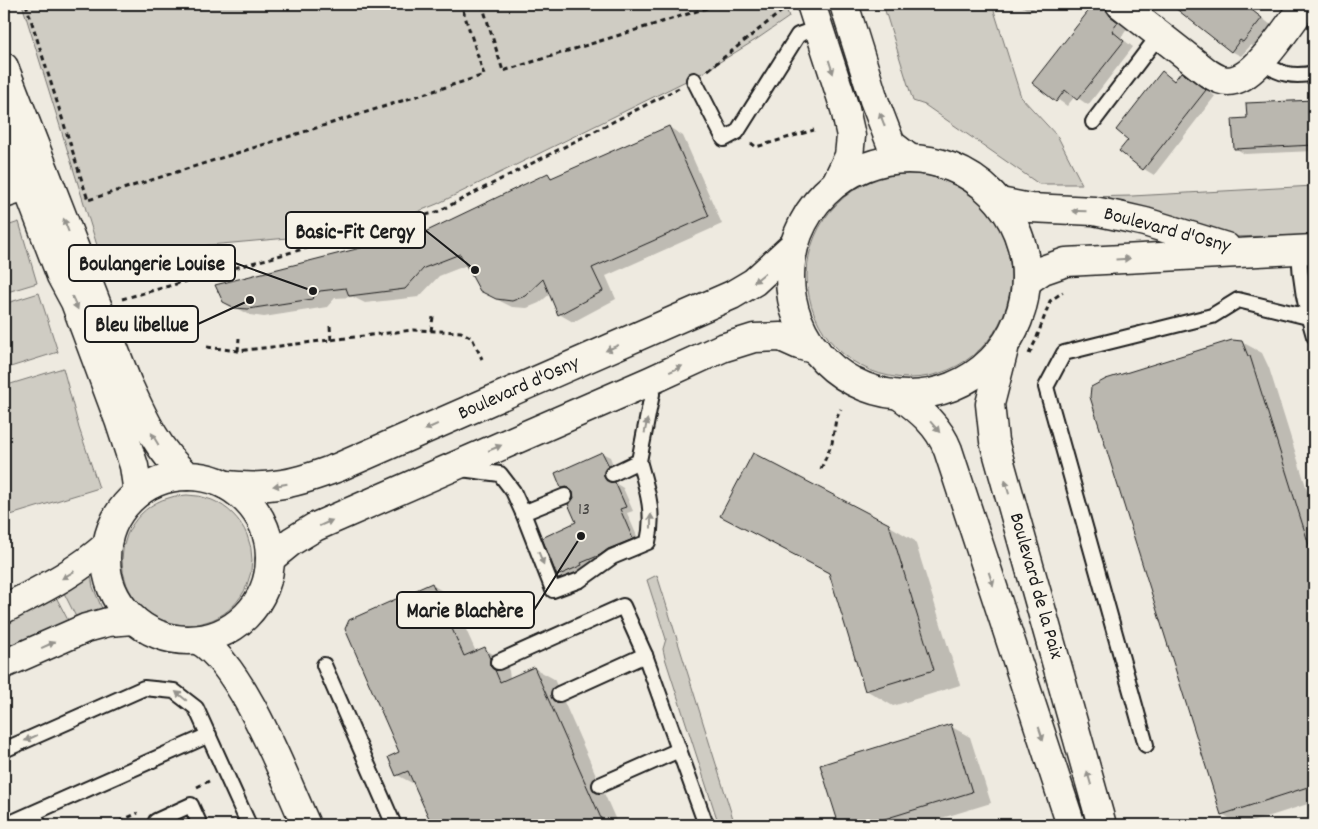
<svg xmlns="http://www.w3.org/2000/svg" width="1318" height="829" viewBox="0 0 1318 829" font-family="Dekko,sans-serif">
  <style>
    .green { fill: #cfccc3; stroke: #767470 }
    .shadow { fill: #0003 }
    .building { fill: #bab7af; stroke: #1c1c1c }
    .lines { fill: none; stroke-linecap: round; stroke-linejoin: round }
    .lane-casing { stroke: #1c1c1c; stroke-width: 18 }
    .street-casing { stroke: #1c1c1c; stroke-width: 31 }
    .secondary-casing { stroke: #1c1c1c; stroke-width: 31 }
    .path { stroke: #1c1c1c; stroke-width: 3; stroke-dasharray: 5 4; stroke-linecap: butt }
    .lane { stroke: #f7f3e8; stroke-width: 14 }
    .street { stroke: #f7f3e8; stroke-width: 28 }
    .secondary { stroke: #f7f3e8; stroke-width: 28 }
    .oneway { fill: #94928c }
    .labels { text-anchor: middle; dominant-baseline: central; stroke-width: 5; stroke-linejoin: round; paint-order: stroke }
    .number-label { font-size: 18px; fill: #444341 }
    .street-label { font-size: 20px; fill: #1c1c1c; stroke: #f7f3e8 }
    .leader { fill: none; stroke: #1c1c1c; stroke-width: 2 }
    .callout-dot { fill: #1c1c1c; stroke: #f7f3e8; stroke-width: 2 }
    .callout { fill: #f7f3e8; stroke: #1c1c1c; stroke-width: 2 }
    .callout-label { font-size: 21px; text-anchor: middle; font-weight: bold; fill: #1c1c1c }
  </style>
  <rect width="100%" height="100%" fill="#eeeae0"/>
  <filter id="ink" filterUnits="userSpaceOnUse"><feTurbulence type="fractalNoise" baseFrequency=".02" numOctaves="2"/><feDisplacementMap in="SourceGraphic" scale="10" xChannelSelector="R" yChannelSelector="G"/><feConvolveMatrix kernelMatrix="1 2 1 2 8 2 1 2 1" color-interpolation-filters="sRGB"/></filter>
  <g filter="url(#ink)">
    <!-- green -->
    <g class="green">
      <polygon points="22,4 785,4 789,17 757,39 702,73 437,204 412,214 310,236 100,255"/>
      <polygon points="883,4 992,4 1021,97 1058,137 1082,184 1039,184 925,105 913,101"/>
      <circle cx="909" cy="276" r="102"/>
      <polygon points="1314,186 1314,235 1228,237 1082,201 1081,197 1132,196"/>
      <polygon points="19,222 37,283 4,293 4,227"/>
      <polygon points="39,293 58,352 4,369 4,304"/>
      <polygon points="63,368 79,428 99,488 4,517 4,386"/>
      <circle cx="187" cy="560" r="65"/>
      <polygon points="91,575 93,587 103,611 78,621 63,591"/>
      <polygon points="657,575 735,825 719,825 665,658 663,649 666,639 647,580"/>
      <polygon points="55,595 70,624 4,652 4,624"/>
    </g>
    <!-- shadow -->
    <g class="shadow">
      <polygon points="1018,4 1038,4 1031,12"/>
      <polygon points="1096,4 1100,4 1115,14 1120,23 1127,29 1121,38 1133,47 1088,105 1075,96 1067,106 1034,83"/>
      <polygon points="1173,4 1244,4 1271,25 1254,47 1251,45 1241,56 1231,51"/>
      <polygon points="1163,72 1176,81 1182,74 1215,96 1154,175 1144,169 1130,140"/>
      <polygon points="1314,101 1314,151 1245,154 1235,148 1248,120 1247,104"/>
      <polygon points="669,127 683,136 722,224 606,276 616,299 573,322 559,314 550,294 539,303 527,308 512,307 496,299 467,265 439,276 419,297 365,303 353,297 335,298 327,307 264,317 250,315 224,301 427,233 548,175 554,178"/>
      <polygon points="1242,342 1262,353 1269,368 1314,512 1314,802 1242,825 1222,814"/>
      <polygon points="602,453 610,457 615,470 612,474 611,483 615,483 623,488 633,511 627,513 640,543 589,570 565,580 558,575 578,522 574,491 570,492 562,487"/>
      <polygon points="888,525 915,541 960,685 893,706 866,690 830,574 749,531"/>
      <polygon points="432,585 451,596 476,652 484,649 504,660 509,671 510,679 534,668 554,679 618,825 433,825 416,785 397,775"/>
      <polygon points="950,726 970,737 991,803 919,825 840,825 822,766"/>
    </g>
    <!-- building -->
    <g class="building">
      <polygon points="1094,4 1101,4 1105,7 1110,16 1118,22 1112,31 1124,41 1077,100 1065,90 1056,102 1032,83"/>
      <polygon points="1170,4 1244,4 1262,18 1243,42 1240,40 1231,52"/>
      <polygon points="1162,71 1174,81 1181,72 1206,90 1143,170 1119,151 1128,140 1116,130"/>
      <polygon points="1314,100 1314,145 1234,149 1232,119 1247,118 1246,103"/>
      <polygon points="669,126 709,216 592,268 603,291 558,315 543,279 525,296 512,301 496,299 480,291 460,254 424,268 405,289 349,296 346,288 320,291 312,299 248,309 235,308 223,302 215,285 427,231 548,173 551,178"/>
      <polygon points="1232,340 1242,341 1248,356 1250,356 1314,561 1314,785 1221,815 1090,397 1091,387 1106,379"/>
      <polygon points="602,452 609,466 605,470 604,477 608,481 615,482 626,507 620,509 633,539 608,549 600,555 581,563 582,565 557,576 542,538 576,522 568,504 574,498 573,492 567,487 561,488 555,473"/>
      <polygon points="753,453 889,524 934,670 865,691 829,573 720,516"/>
      <polygon points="432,583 464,656 485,647 490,659 490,666 495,670 500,682 534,667 604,825 432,825 408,771 396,776 388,757 399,752 345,629 349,620"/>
      <polygon points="951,724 972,792 865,825 839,825 820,765"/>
    </g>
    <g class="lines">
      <defs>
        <g id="lane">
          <path d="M1261,61C1278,74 1293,78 1314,73"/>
          <polyline points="694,80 724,139 737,132 798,35 818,28"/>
          <polyline points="1093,122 1159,35"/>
          <path d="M1299,250C1300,279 1305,308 1314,336"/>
          <polyline points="461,469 500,474 513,491 523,513 565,496"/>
          <polyline points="612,474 639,461 652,394 650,381"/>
          <path d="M523,513L553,590L580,580L612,557L648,542C655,513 647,489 639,461"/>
          <polyline points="498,662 623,606 645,655 706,825"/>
          <polyline points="324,665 394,825"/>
          <polyline points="559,694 645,655"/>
          <polyline points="1146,745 1046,387 1064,353 1212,316 1238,300 1308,317"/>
          <polyline points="4,750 144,688 174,691 196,708 249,825"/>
          <polyline points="600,785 679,750"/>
          <polyline points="34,814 39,825"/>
          <polyline points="156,821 191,805 200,825"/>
          <polyline points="6,825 209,735"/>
        </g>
        <g id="street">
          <path d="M1120,4L1208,73C1216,78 1224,83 1234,80C1258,75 1289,24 1305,4"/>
          <path d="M4,67L127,382C143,417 157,450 187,476"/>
          <polyline points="4,110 27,187 61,276 75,302 119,420 134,466 138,493"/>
          <polyline points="4,194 45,181"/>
        </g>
        <g id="secondary">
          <polyline points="811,4 845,109 851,136 849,156 836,183"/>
          <polyline points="844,4 874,100 891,144 909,158"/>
          <circle cx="908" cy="277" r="118"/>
          <polyline points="1000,202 1030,208 1094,211 1123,217 1145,222 1226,247"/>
          <polyline points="1027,281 1043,270 1066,262 1314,249"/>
          <polyline points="1004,349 990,404 994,441 1102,825"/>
          <path d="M899,395C920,410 939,426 948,450L1071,825"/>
          <circle cx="188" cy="558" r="82"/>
          <path d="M226,485C271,490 297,483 339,467L732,295L754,282L794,245"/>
          <polyline points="270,559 292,541 315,527 650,381 722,348 754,338 781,337 799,345 816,350"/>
          <path d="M4,609C40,590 76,573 107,545"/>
          <path d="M198,640C242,664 285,779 306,825"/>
          <polyline points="4,664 86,628 108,622 133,620"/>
        </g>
      </defs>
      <!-- lane casing -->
      <use href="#lane" class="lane-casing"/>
      <!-- street casing -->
      <use href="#street" class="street-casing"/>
      <!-- secondary casing -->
      <use href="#secondary" class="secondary-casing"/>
      <!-- path -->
      <g class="path">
        <polyline points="26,4 88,200 484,75 461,4"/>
        <polyline points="482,4 503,71 720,4"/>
        <polyline points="708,70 787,7"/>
        <polyline points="751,143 756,147 814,130"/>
        <polyline points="122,299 437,212 679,88"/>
        <polyline points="330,326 331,340"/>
        <polyline points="431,331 433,317"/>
        <polyline points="207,347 238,351 413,330 461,332 472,338 482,359"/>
        <polyline points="238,351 239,338"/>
        <polyline points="1029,354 1036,340 1050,301 1063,292"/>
        <polyline points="821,469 832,443 836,419 841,409"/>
        <polyline points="197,787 209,781"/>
        <polyline points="112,825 138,813"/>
      </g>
      <!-- lane -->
      <use href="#lane" class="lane"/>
      <!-- street -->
      <use href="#street" class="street"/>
      <!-- secondary -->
      <use href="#secondary" class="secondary"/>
    </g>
    <!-- one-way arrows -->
    <defs><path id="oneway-solid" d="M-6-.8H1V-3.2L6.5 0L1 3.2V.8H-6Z" transform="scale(1.25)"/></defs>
    <g class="oneway">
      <use href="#oneway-solid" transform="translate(831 67) rotate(72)"/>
      <use href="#oneway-solid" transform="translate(882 119) rotate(-111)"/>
      <use href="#oneway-solid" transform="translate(1079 211) rotate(-178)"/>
      <use href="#oneway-solid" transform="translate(66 225) rotate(-111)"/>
      <use href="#oneway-solid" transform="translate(1123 259) rotate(-3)"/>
      <use href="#oneway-solid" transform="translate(759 278) rotate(141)"/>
      <use href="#oneway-solid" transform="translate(75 303) rotate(66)"/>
      <use href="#oneway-solid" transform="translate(612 348) rotate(156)"/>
      <use href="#oneway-solid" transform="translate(676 369) rotate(-25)"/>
      <use href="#oneway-solid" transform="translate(646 426) rotate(-79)"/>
      <use href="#oneway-solid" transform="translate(431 427) rotate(156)"/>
      <use href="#oneway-solid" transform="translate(935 427) rotate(49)"/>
      <use href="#oneway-solid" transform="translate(155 439) rotate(-121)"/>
      <use href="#oneway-solid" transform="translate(495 448) rotate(-23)"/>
      <use href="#oneway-solid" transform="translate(280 485) rotate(171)"/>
      <use href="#oneway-solid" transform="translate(1007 487) rotate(-106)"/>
      <use href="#oneway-solid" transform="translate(651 521) rotate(-90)"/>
      <use href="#oneway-solid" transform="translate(326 523) rotate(-24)"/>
      <use href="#oneway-solid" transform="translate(541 558) rotate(68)"/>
      <use href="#oneway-solid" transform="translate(68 575) rotate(149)"/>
      <use href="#oneway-solid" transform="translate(991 579) rotate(72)"/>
      <use href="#oneway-solid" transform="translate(48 645) rotate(-24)"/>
      <use href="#oneway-solid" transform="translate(181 696) rotate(-141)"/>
      <use href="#oneway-solid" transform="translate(1041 734) rotate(72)"/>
      <use href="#oneway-solid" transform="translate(31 738) rotate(156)"/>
      <use href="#oneway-solid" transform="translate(1089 778) rotate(-106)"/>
    </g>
  </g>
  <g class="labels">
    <!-- number labels -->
    <g class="number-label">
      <text x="584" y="510">13</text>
    </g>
    <!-- street labels -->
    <g class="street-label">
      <text transform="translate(1167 231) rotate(15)">Boulevard d'Osny</text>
      <text transform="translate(519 389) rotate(-24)">Boulevard d'Osny</text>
      <text transform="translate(1035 586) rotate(74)">Boulevard de la Paix</text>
    </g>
  </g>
  <!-- callouts -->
  <path class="leader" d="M475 270L425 230M313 291L235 263M250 300L198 324M581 536L534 610"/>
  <g class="callout-dot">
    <circle cx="475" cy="270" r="5"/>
    <circle cx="313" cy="291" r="5"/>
    <circle cx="250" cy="300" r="5"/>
    <circle cx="581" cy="536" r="5"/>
  </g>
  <g class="callout">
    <rect x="286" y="212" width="139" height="36" rx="5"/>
    <rect x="69" y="245" width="166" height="36" rx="5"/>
    <rect x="85" y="306" width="113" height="36" rx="5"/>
    <rect x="397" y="592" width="137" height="36" rx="5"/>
  </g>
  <g class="callout-label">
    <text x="355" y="238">Basic-Fit Cergy</text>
    <text x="152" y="270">Boulangerie Louise</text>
    <text x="142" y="331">Bleu libellue</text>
    <text x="465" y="617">Marie Blachère</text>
  </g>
  <!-- margin -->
  <rect width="1318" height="829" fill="none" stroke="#f7f3e8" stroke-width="20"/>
  <rect x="10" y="10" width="1298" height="809" fill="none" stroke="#1c1c1c" stroke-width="2" filter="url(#ink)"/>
</svg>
